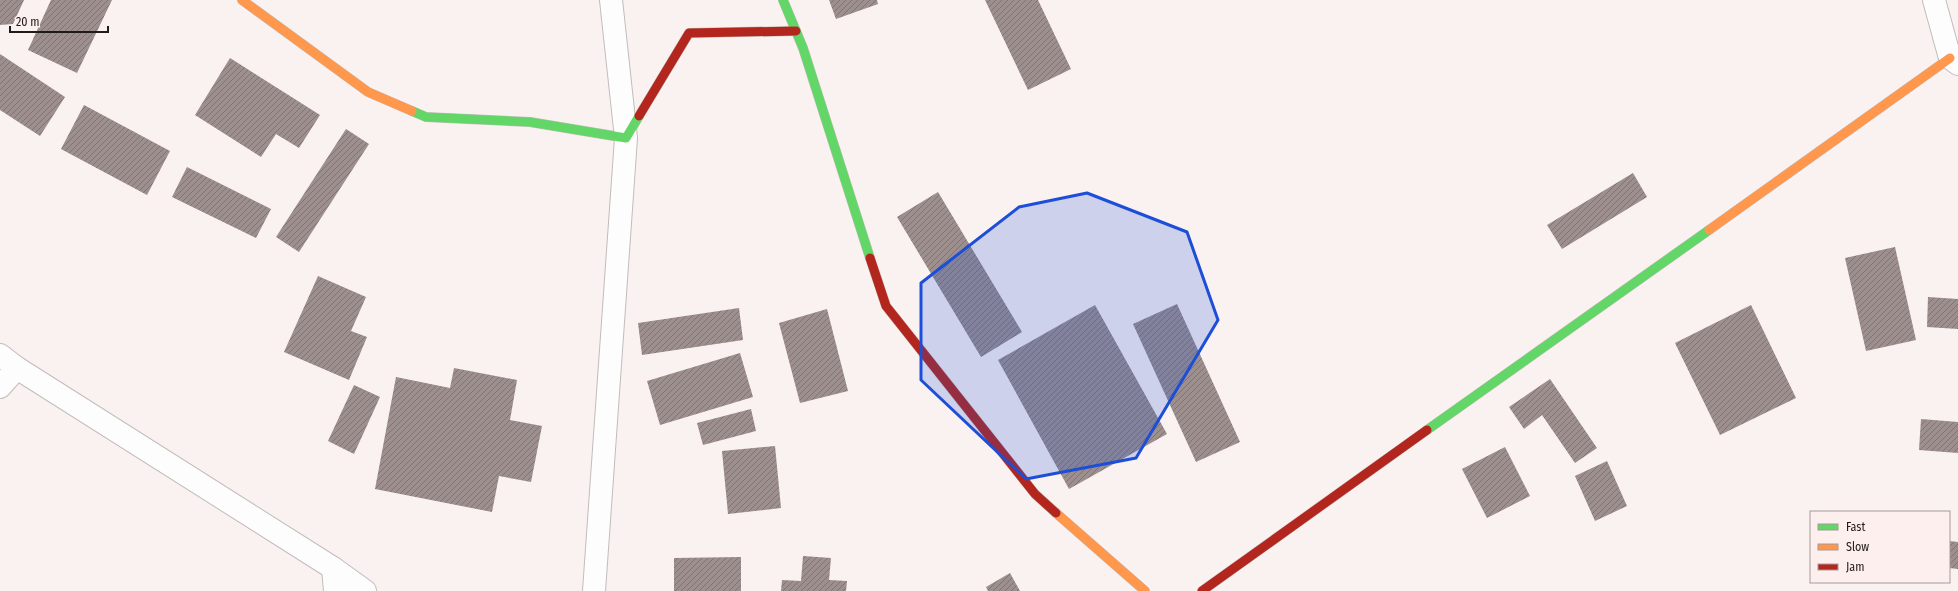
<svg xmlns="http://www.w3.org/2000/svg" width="1958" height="591" viewBox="0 0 1958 591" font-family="'Fira Sans Condensed',sans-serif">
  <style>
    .building { fill: url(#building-hatch) }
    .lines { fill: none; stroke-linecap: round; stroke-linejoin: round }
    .street-casing { stroke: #c2bcba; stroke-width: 24 }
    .fast-casing { stroke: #c2bcba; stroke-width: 10 }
    .slow-casing { stroke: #c2bcba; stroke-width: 10 }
    .jam-casing { stroke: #c2bcba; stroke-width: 10 }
    .street { stroke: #fefdfd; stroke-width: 22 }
    .fast { stroke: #63d668; stroke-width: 9 }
    .slow { stroke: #ff974d; stroke-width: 9 }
    .jam { stroke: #b3261e; stroke-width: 9 }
    .marked { fill: #1d4ed8; fill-opacity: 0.2; stroke: #1d4ed8; stroke-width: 3; stroke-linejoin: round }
  </style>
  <defs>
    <pattern id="building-hatch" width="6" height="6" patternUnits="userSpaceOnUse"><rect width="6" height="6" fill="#9c8f8e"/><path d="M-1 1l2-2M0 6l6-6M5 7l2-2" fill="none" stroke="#7f7473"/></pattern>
  </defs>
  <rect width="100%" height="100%" fill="#faf2f0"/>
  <!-- building -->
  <g class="building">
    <polygon points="0,0 24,0 13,24 0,25"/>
    <polygon points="51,0 112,0 77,73 28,50"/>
    <polygon points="829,0 877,0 878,4 836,19"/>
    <polygon points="985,0 1038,0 1071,69 1028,90"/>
    <polygon points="0,54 65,97 40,136 0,110"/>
    <polygon points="230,58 320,115 299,148 276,134 261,157 195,115"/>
    <polygon points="84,105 170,151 147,195 61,149"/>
    <polygon points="346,129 369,144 299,252 276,237"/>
    <polygon points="187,167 271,209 256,238 172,197"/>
    <polygon points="1633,173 1647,197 1562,249 1547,225"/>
    <polygon points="938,192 1022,332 981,357 897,217"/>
    <polygon points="1895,247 1916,340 1866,351 1845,258"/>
    <polygon points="318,276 366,297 351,331 367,337 349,380 284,352"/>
    <polygon points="1928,297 1958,299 1958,329 1927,327"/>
    <polygon points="1177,304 1240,442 1196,462 1133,324"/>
    <polygon points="1095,305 1167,434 1069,489 998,360"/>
    <polygon points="1751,305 1796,398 1720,435 1675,343"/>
    <polygon points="739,308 743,340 642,355 638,323"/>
    <polygon points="827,309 848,391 800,403 779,323"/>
    <polygon points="740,353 753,397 660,425 647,381"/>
    <polygon points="454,368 517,380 510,420 542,426 531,482 499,476 492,512 375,489 396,377 450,388"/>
    <polygon points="1550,379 1597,448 1575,463 1542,415 1524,429 1509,407"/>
    <polygon points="354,385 380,397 354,454 328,441"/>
    <polygon points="751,409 756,431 703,445 697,423"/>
    <polygon points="1921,419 1958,422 1958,453 1919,450"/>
    <polygon points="775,446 781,508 728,514 722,451"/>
    <polygon points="1505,447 1530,496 1487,518 1462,469"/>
    <polygon points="1607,461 1627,506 1595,521 1575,476"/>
    <polygon points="1949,541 1958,542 1958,569 1949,568"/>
    <polygon points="803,556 831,558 829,580 847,581 846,591 781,591 782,580 801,581"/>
    <polygon points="741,557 741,591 674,591 674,558"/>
    <polygon points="1010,573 1020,591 988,591 986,587"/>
  </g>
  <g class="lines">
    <defs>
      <g id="street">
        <polyline points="1934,0 1950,58 1958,64"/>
        <polyline points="0,355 17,368 333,568 365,591"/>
        <polyline points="0,387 17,368"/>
        <polyline points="333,568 335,591"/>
        <polyline points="594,591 626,138 611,0"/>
      </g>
      <g id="fast">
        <polyline points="783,0 803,48 870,258"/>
        <polyline points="412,111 426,117 530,122 626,138 639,116"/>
        <polyline points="1427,430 1709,230"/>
      </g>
      <g id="slow">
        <polyline points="242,0 368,92 412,111"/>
        <polyline points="1709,230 1950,58"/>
        <polyline points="1056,513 1145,591"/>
      </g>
      <g id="jam">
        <polyline points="639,116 689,33 796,31"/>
        <polyline points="870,258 886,306 1035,494 1056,513"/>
        <polyline points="1202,591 1427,430"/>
      </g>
    </defs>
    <!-- street casing -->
    <use href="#street" class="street-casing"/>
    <!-- fast casing -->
    <use href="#fast" class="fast-casing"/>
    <!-- slow casing -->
    <use href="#slow" class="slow-casing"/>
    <!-- jam casing -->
    <use href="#jam" class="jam-casing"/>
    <!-- street -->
    <use href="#street" class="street"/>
    <!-- fast -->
    <use href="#fast" class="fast"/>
    <!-- slow -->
    <use href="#slow" class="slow"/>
    <!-- jam -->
    <use href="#jam" class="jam"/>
  </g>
  <!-- marked area -->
  <path class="marked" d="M1087,193L1187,232L1218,320L1136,458L1026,479L921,380V283L1019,207Z"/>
  <!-- legend -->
  <rect x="1810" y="511" width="140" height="72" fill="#fdefed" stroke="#a59a99"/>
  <rect x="1818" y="524" width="20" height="6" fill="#63d668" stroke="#a59a99"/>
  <text x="1846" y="531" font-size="12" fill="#201a1a">Fast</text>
  <rect x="1818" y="544" width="20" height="6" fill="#ff974d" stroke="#a59a99"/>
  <text x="1846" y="551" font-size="12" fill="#201a1a">Slow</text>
  <rect x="1818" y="564" width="20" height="6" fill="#b3261e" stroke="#a59a99"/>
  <text x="1846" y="571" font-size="12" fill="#201a1a">Jam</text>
  <!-- scale -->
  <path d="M10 26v6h98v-6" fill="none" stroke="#201a1a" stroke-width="2"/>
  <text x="16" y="26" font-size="12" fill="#201a1a" stroke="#fdefed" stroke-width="3" paint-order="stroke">20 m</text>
</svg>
